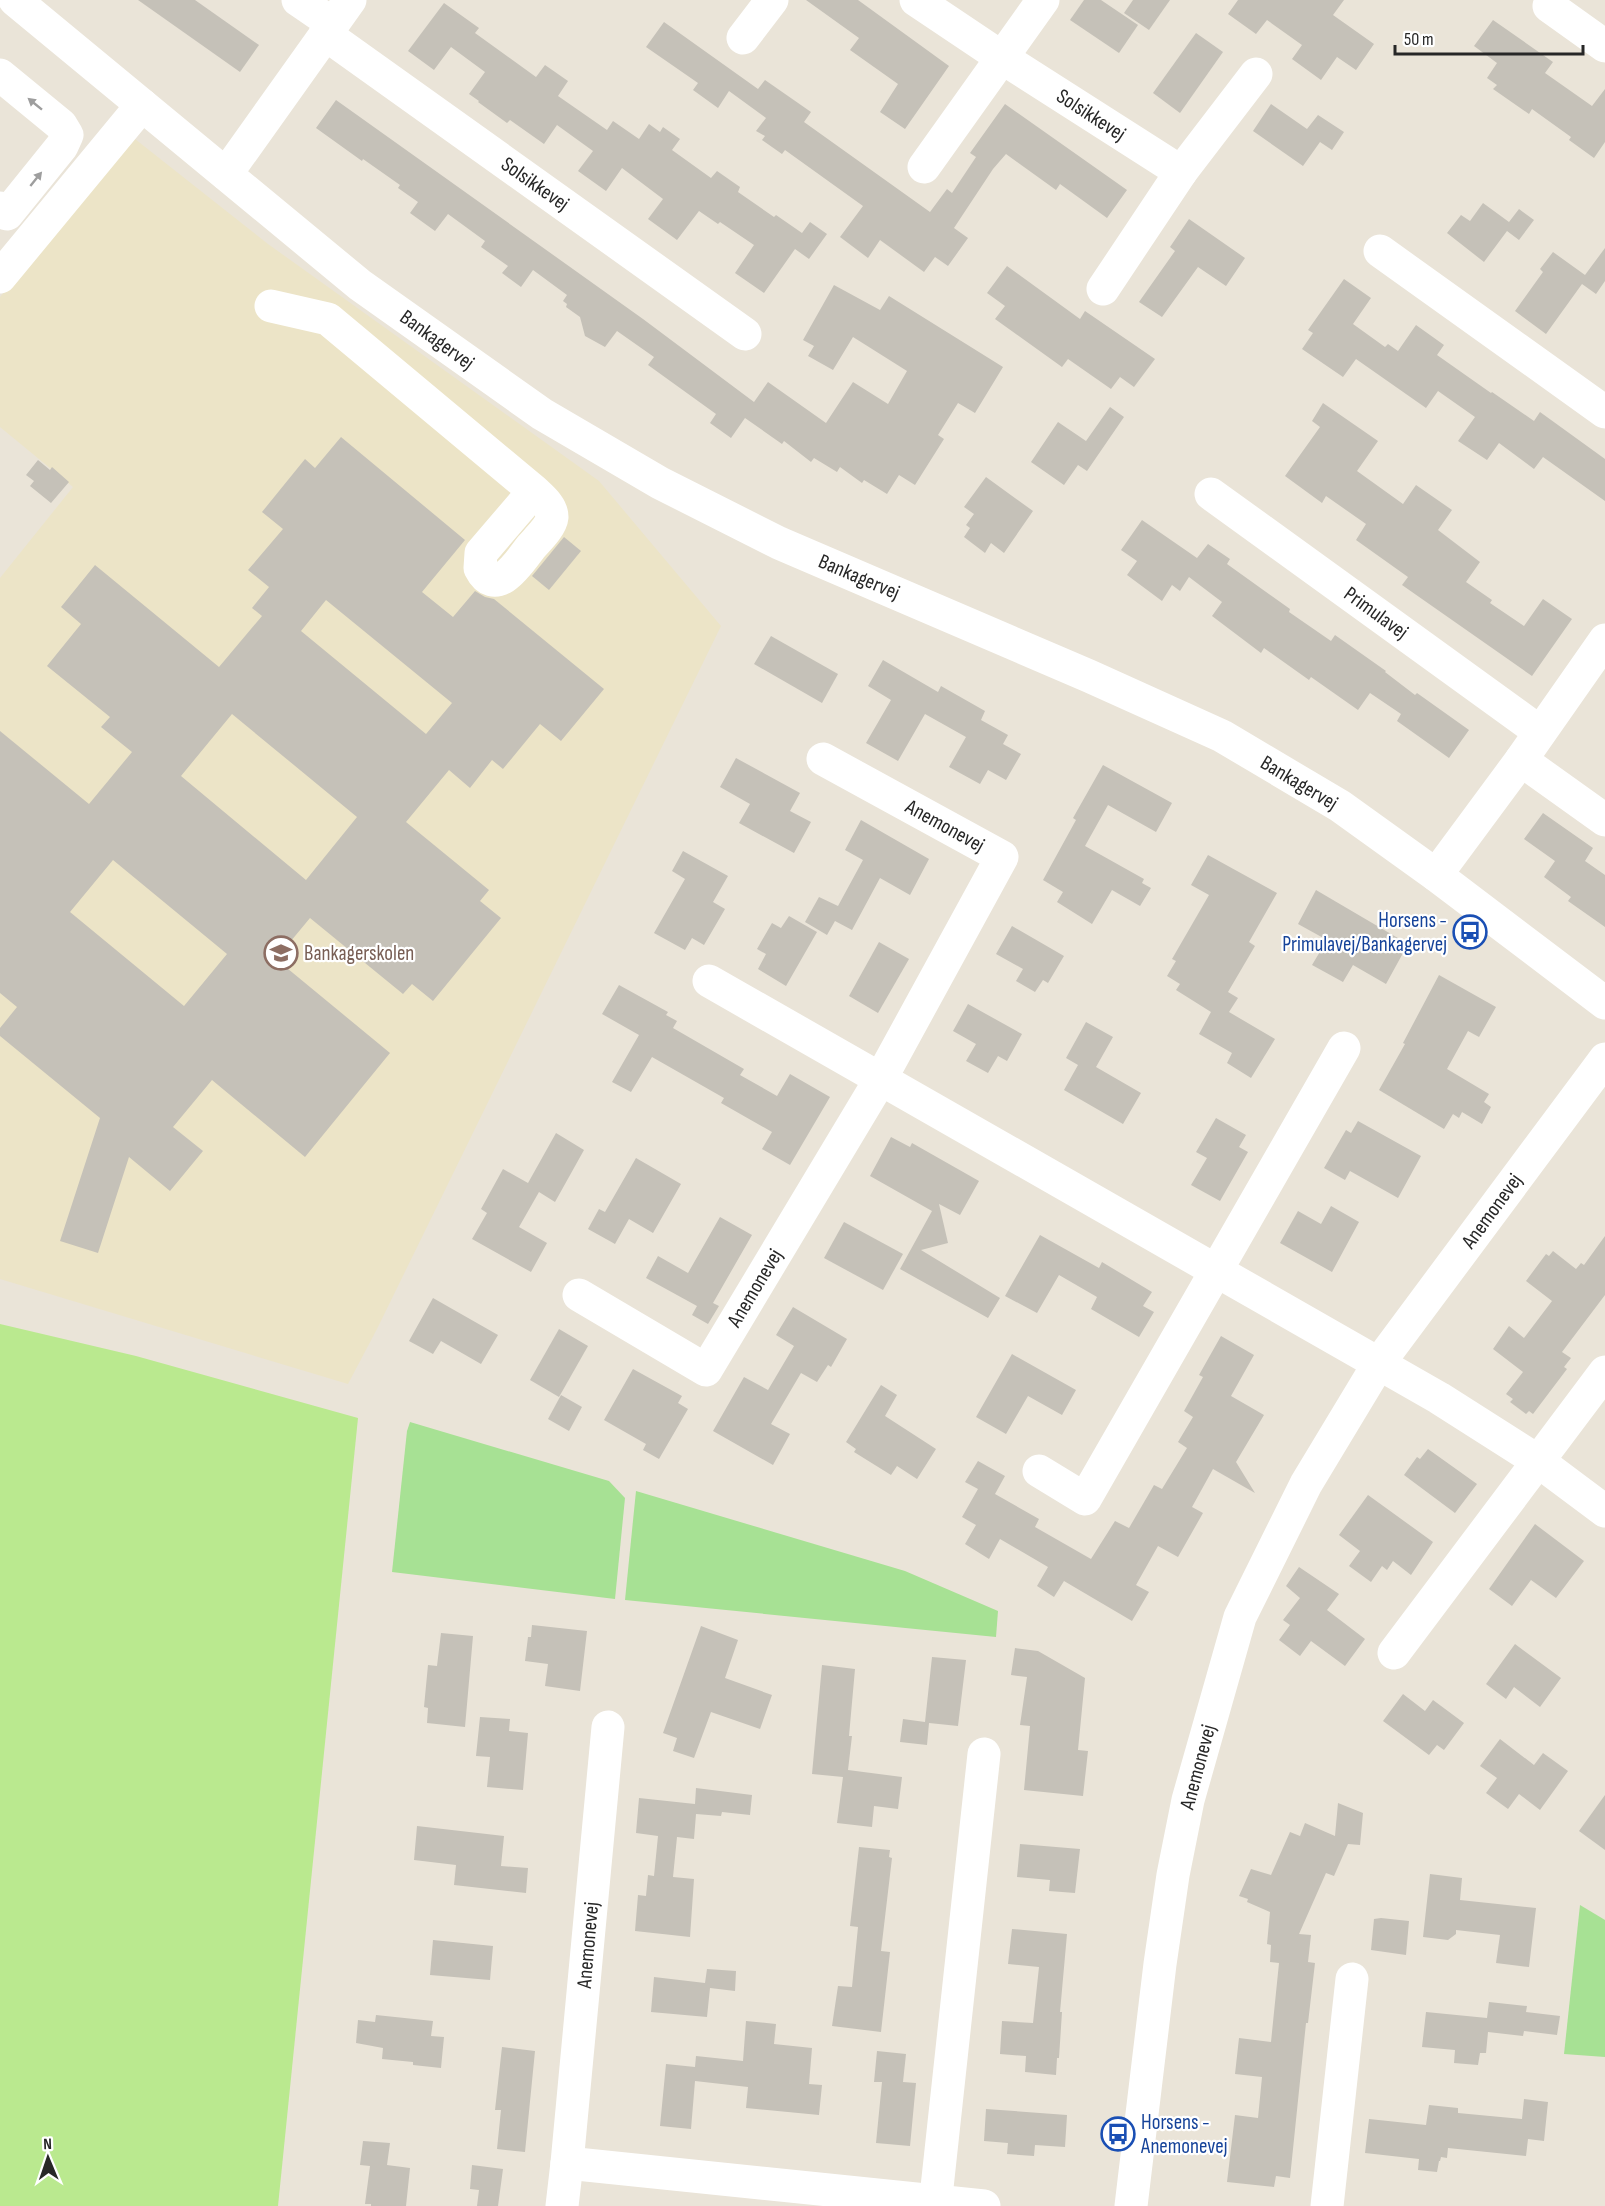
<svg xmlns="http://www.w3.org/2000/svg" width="1605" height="2206" viewBox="0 0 1605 2206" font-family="'Sofia Sans Condensed',sans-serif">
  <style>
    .education { fill: #ece4c7 }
    .green { fill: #a7e194 }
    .pitch { fill: #bae98f }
    .building { fill: #c5c1b8; fill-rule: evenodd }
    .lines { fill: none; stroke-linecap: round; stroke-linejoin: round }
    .minor { stroke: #fff; stroke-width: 33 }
    .oneway { fill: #9e9e9e }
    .labels { text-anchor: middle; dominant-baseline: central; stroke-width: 4.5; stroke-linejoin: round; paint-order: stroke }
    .street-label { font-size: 21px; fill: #272727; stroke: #fff }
    .transit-label { font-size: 21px; fill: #164399; stroke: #fff; text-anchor: end }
    .education-label { font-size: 21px; fill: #785e54; stroke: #fff; text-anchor: start }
  </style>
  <rect width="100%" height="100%" fill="#eae4d8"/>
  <!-- education -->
  <polygon class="education" points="135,139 268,244 599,481 721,626 377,1329 348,1384 0,1279 0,578 73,487 0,427 0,297"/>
  <!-- green -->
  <g class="green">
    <polygon points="410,1422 609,1481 625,1498 615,1599 392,1572 407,1431"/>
    <polygon points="636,1491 905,1571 998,1611 996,1637 625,1600"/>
    <polygon points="1580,1905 1605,1920 1605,2057 1564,2054"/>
  </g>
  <!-- pitch -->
  <polygon class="pitch" points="0,1324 136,1356 358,1418 278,2206 0,2206"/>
  <!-- building -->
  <g class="building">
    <polygon points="138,0 195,0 259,45 240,72"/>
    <polygon points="806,0 858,0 949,66 905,129 880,112 898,84 850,50 859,38"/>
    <polygon points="1084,0 1101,0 1138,25 1119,53 1070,20"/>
    <polygon points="1133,0 1170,0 1149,30 1124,13"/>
    <polygon points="1238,0 1344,0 1333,15 1374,44 1356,70 1337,57 1321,80 1292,59 1302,45 1267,20 1256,34 1228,14"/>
    <polygon points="444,3 479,28 475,33 536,77 545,65 568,81 558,96 607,130 613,121 639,139 649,124 660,132 663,127 680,139 672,150 711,178 717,171 740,187 738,192 774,217 776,215 802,233 810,222 827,234 809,259 795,249 764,293 735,273 754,245 720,222 718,224 699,211 677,240 648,219 663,199 622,168 606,191 578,171 593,151 557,125 544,144 510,120 507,123 478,102 479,101 469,94 485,72 451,47 434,70 408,51"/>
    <polygon points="1493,20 1553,62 1545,73 1592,106 1605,89 1605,142 1594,158 1569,140 1571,137 1532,109 1529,114 1493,89 1497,85 1487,78 1497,63 1474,46"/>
    <polygon points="664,22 758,89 765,80 811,112 804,122 930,212 947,189 952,193 976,157 970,153 1005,104 1127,190 1107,218 1060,184 1056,190 1006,154 993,169 954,228 968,238 948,266 935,257 924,272 880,240 868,258 840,237 863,206 785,150 782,154 762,140 765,136 756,131 766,118 729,91 718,108 693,90 698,83 646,47"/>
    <polygon points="1196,33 1223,52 1180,113 1153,93"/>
    <polygon points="336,100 643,319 754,402 768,382 826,423 853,382 888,404 907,371 853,337 833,370 808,356 814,346 803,340 834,285 880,310 889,296 1003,367 975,413 958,403 938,435 944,439 915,485 899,475 887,494 864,480 862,483 840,467 837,472 814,458 811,462 784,441 782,444 745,418 731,438 710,423 716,414 648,365 654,357 617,331 605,347 585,336 580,317 566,307 567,304 563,301 567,295 533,270 521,287 502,273 508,266 481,247 485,241 448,214 435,231 410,213 418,202 398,188 400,185 363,159 362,161 316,128"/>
    <polygon points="1271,104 1307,129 1318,115 1344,132 1332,150 1320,142 1303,166 1253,131"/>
    <polygon points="1483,203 1509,222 1519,209 1534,220 1519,240 1507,231 1484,262 1447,233 1461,215 1470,221"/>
    <polygon points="1189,219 1245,258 1226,286 1198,267 1162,317 1139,302 1175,251 1170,247"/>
    <polygon points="1605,248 1605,281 1596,294 1582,284 1546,334 1515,311 1543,272 1540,269 1553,252 1585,275"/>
    <polygon points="1007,266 1080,319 1085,311 1155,359 1134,387 1120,377 1111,389 1068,359 1062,367 995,319 1005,306 987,293"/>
    <polygon points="1344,279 1371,298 1353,324 1385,347 1388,344 1398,351 1416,325 1444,345 1437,355 1491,393 1492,392 1534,421 1540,412 1605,459 1605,501 1543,457 1534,469 1499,443 1487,460 1458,441 1475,417 1438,391 1426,408 1356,359 1343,377 1302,349 1313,333 1308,330"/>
    <polygon points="1323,403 1378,441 1357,471 1403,504 1416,485 1452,510 1438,530 1480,562 1466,582 1492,600 1490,603 1524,626 1543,599 1572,619 1532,676 1402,585 1408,577 1356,540 1366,524 1326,496 1322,503 1285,476 1320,427 1312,421"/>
    <polygon points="1110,407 1124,417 1087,471 1078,465 1064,485 1031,462 1058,422 1086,441"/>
    <path d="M341,437L465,540L422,592L453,617L475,591L485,597L494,599L604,689L561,741L540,724L503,769L492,760L470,788L449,770L406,822L489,890L480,901L501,918L433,1001L412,984L403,994L310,918L276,959L390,1053L305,1157L212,1080L173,1127L203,1151L170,1191L129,1157L98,1253L60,1241L100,1118L0,1036V1028L17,1007L0,993V731L89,804L132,752L101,727L110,717L47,666L81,624L61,607L95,565L219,667L262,616L252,608L269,587L248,570L283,529L262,512L305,459L315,468ZM326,600L452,703L426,734L301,631ZM232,714L357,817L306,880L181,776ZM113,860L227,954L184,1006L70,912Z"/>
    <polygon points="38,460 50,470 52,467 69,482 51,503 30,486 34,481 26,475"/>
    <polygon points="986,477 1033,511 1004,553 991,543 985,553 964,537 970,528 966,525 974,514 964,507"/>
    <polygon points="1142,520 1197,558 1208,544 1230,559 1227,564 1290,609 1289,612 1331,641 1335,635 1386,671 1385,672 1415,695 1417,693 1469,730 1449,758 1397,721 1401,714 1370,693 1358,710 1311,677 1309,680 1264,648 1261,653 1212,616 1222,602 1189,577 1180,591 1172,585 1162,601 1127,575 1137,561 1121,550"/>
    <polygon points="564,537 581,551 549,590 532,576"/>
    <polygon points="771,636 838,674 822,703 754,664"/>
    <polygon points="883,660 938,692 941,686 985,711 981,720 1008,735 1003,744 1021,754 1006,780 988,770 980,784 949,767 966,737 925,714 898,761 866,743 891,700 868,686"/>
    <polygon points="736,758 800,793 790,811 811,822 794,853 739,823 750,804 720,787"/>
    <polygon points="1103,765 1172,803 1156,832 1108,805 1085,846 1144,879 1142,883 1151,888 1140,906 1112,890 1092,924 1057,902 1063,892 1043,880 1076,820 1073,818"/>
    <polygon points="1543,813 1593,848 1585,861 1605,875 1605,927 1568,901 1571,897 1544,877 1555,861 1524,839"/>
    <polygon points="861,820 929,859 910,895 880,878 852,930 835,921 827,935 805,922 819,897 838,906 863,860 845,850"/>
    <polygon points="683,851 728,876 713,902 725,909 704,945 692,938 685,950 654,933 685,879 672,871"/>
    <polygon points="1208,855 1277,893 1249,942 1255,946 1228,992 1238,998 1229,1012 1275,1039 1251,1078 1227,1063 1232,1053 1199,1034 1211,1012 1176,990 1180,984 1167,976 1176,961 1172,959 1209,895 1191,885"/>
    <polygon points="1316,890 1408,944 1386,984 1353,965 1343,982 1312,965 1327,940 1298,924"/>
    <polygon points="789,916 817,932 786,986 758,969 766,954 757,949 772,923 781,928"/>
    <polygon points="1012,926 1064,956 1048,983 1043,980 1035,992 1016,981 1023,969 996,954"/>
    <polygon points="879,942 909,959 878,1013 849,996"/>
    <polygon points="1439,975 1496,1007 1479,1037 1468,1031 1447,1069 1489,1094 1484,1102 1491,1107 1482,1124 1462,1112 1459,1118 1453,1114 1444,1129 1379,1090 1405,1044 1403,1043"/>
    <polygon points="619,985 668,1012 666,1015 677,1021 673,1028 744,1069 740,1075 777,1096 790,1074 830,1097 790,1165 762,1149 772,1132 721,1103 724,1098 652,1057 631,1092 612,1082 639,1035 602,1014"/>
    <polygon points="968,1004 1022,1034 1007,1061 998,1056 988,1073 966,1061 976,1044 953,1031"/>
    <polygon points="1086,1022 1113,1037 1096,1067 1141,1093 1123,1124 1064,1090 1078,1065 1066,1058"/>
    <polygon points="1216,1118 1246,1135 1239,1147 1248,1152 1220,1201 1191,1185 1207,1158 1196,1152"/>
    <polygon points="1358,1121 1421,1156 1398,1198 1350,1171 1345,1180 1324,1168 1346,1130 1351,1133"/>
    <polygon points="556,1133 584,1150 555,1202 539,1192 519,1227 547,1243 531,1272 472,1239 487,1213 481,1209 503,1169 528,1183"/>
    <polygon points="891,1137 910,1147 912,1143 979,1181 960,1215 939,1204 948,1243 921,1250 1000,1298 988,1318 900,1269 932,1211 870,1176"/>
    <polygon points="636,1158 681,1184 653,1233 629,1219 615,1244 588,1229 599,1209 605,1212"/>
    <polygon points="1331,1206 1359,1222 1332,1272 1280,1243 1298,1211 1321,1224"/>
    <polygon points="720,1217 752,1235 713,1303 719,1306 708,1324 692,1315 697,1306 646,1278 658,1256 688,1273"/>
    <polygon points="844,1222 903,1254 883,1290 824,1258"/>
    <polygon points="1040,1235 1099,1268 1102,1262 1152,1292 1143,1306 1154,1312 1139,1337 1091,1309 1097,1297 1059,1275 1037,1313 1005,1296"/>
    <polygon points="1605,1236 1605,1295 1562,1352 1571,1358 1564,1367 1567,1369 1533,1414 1529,1411 1526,1414 1510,1402 1513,1399 1506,1394 1523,1372 1493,1349 1509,1326 1524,1338 1552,1301 1526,1281 1546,1254 1549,1256 1553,1251 1576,1269 1581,1263 1584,1265"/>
    <polygon points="433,1298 498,1335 481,1364 441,1341 433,1354 409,1341"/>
    <polygon points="793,1307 847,1339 831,1367 828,1365 817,1382 801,1373 771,1424 790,1434 773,1465 713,1431 744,1377 768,1390 794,1346 776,1335"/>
    <polygon points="559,1329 588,1346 559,1397 530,1380"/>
    <polygon points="1221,1336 1254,1355 1231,1396 1264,1415 1236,1462 1255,1493 1213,1469 1192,1507 1203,1513 1178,1557 1158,1546 1136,1585 1149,1592 1132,1621 1064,1581 1054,1597 1037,1586 1048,1567 1000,1539 989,1559 965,1544 976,1525 962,1517 978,1489 965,1482 978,1461 1005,1476 995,1494 1039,1519 1035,1527 1091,1559 1115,1521 1129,1528 1154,1485 1162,1489 1187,1448 1178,1442 1193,1417 1184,1411 1203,1377 1199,1375"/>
    <polygon points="1012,1354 1076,1390 1062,1415 1028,1396 1006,1434 976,1417"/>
    <polygon points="633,1369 682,1396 678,1403 688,1409 659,1459 643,1450 646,1444 604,1420"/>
    <polygon points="881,1385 897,1395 885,1416 936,1449 917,1479 897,1466 891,1475 854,1452 856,1449 846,1442"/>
    <polygon points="561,1395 582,1407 569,1431 548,1419"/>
    <polygon points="1428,1449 1477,1484 1455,1513 1404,1475 1417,1457 1420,1459"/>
    <polygon points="1368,1495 1433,1542 1411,1575 1393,1561 1387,1570 1382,1566 1371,1582 1349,1566 1360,1551 1339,1535"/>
    <polygon points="1535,1524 1584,1561 1556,1598 1531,1580 1512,1606 1489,1589"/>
    <polygon points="1299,1567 1339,1594 1327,1610 1365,1639 1345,1666 1311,1641 1300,1656 1279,1640 1290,1625 1283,1620 1300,1598 1286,1586"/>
    <polygon points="532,1625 587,1631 580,1691 545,1686 548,1664 525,1661 528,1637 531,1637"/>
    <polygon points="701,1626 738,1640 725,1678 772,1695 760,1729 711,1712 694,1758 673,1751 677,1738 663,1733"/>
    <polygon points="441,1633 473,1636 465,1727 427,1723 428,1708 424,1707 428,1665 437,1666"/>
    <polygon points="1515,1644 1561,1678 1540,1707 1514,1687 1506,1699 1486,1684"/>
    <polygon points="1015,1648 1038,1651 1085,1678 1078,1750 1088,1751 1083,1796 1024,1790 1030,1726 1020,1725 1027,1677 1011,1675"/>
    <polygon points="932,1657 966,1660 958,1726 929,1723 927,1745 900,1742 903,1719 925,1722"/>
    <polygon points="822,1665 855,1669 849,1736 852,1736 848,1770 902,1777 898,1809 874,1806 872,1827 837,1823 843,1777 812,1774"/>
    <polygon points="1403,1694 1425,1711 1433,1700 1464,1723 1444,1750 1437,1745 1429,1755 1383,1721"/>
    <polygon points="480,1717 510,1719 509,1731 528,1733 523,1790 487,1787 490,1757 476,1756"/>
    <polygon points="1500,1739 1534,1765 1543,1753 1568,1771 1540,1810 1519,1794 1508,1809 1486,1793 1497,1778 1480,1766"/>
    <polygon points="696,1788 752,1795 750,1815 722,1812 721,1816 696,1814 694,1839 677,1837 673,1877 694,1879 690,1937 635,1931 638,1895 646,1896 648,1875 654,1876 658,1836 636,1833 639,1798 695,1804"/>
    <polygon points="1605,1795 1605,1850 1579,1831"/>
    <polygon points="1338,1803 1363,1813 1360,1845 1348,1844 1334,1876 1326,1873 1299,1934 1311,1935 1308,1962 1315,1963 1308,2023 1306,2023 1290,2178 1276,2176 1274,2187 1227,2182 1235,2115 1258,2118 1262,2077 1235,2074 1239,2038 1271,2042 1279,1963 1270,1962 1271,1945 1267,1944 1270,1912 1247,1902 1248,1899 1239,1896 1251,1869 1271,1875 1290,1832 1300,1836 1305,1823 1335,1836"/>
    <polygon points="417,1826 504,1836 501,1866 528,1868 526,1893 454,1885 456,1865 414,1860"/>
    <polygon points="1020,1844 1080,1849 1075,1893 1049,1891 1050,1880 1017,1877"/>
    <polygon points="859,1847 890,1850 889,1857 892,1858 881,1951 890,1952 881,2032 832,2026 838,1986 852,1987 858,1927 850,1926"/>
    <polygon points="1430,1874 1462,1878 1460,1900 1536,1908 1529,1967 1496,1963 1500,1935 1456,1930 1456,1934 1448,1940 1423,1937"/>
    <polygon points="1381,1918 1409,1921 1406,1955 1371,1950 1374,1919"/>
    <polygon points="1012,1929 1067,1934 1060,2012 1062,2012 1059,2058 1057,2058 1056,2075 1025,2072 1026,2056 1000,2054 1002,2021 1033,2023 1039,1967 1008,1964"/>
    <polygon points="433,1940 493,1946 490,1980 430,1975"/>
    <polygon points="707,1969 736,1971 735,1991 710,1988 707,2017 651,2012 654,1977 705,1983"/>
    <polygon points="1489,2002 1527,2006 1526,2012 1560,2016 1557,2035 1524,2031 1523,2036 1488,2032 1486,2053 1480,2053 1478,2065 1454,2063 1455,2050 1422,2047 1426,2012 1487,2018"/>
    <polygon points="376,2015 433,2021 431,2036 444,2037 441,2068 413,2065 413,2062 382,2059 383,2048 356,2043 358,2020 375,2022"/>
    <polygon points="746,2021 776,2024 774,2044 812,2048 809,2084 822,2085 819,2115 746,2108 748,2087 695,2081 691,2129 660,2126 666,2064 695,2067 696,2056 743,2061"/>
    <polygon points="502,2047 535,2051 525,2152 497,2149 501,2110 495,2110"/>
    <polygon points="877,2051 906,2054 903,2082 916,2083 910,2146 876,2143 882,2082 874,2082"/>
    <polygon points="1524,2099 1548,2102 1544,2141 1528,2139 1526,2156 1448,2148 1447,2158 1441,2157 1440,2161 1439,2161 1437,2172 1418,2170 1419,2159 1365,2153 1369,2119 1426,2125 1429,2105 1458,2108 1458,2113 1522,2119"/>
    <polygon points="986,2109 1067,2115 1065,2147 1035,2145 1034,2156 1007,2154 1008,2143 984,2141"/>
    <polygon points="363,2141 390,2143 387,2165 410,2168 406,2206 371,2206 371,2204 365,2204 370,2166 360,2165"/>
    <polygon points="472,2165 503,2169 498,2206 477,2206 479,2190 470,2189"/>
  </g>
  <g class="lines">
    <!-- minor -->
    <g class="minor">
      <polyline points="15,0 360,285 542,414 660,483 779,543 1089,676 1222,736 1340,806 1436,875 1605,1003"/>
      <polyline points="298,0 333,24"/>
      <polyline points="916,0 1001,57 1181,172"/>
      <polyline points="1549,6 1605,46"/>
      <polyline points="325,34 745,334"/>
      <polyline points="743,38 772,0"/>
      <polyline points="0,75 61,125 67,135 62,146 7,214 0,208"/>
      <polyline points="924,167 1043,0"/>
      <polyline points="226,174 350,0"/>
      <polyline points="1380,251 1605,412"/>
      <polyline points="0,277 142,105"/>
      <polyline points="1103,289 1181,172 1256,74"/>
      <path d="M271,306L328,319L534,491C541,498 552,506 552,517C551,527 537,540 531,547C520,561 496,600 480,568L481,553L534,491"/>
      <polyline points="1211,494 1540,732"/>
      <polyline points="1521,760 1605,820"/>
      <polyline points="1436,875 1521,760 1605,640"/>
      <polyline points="709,981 1439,1398 1538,1461 1605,1511"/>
      <polyline points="579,1295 706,1370 880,1080 1002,857 823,759"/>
      <polyline points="1039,1471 1085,1499 1344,1048"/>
      <polyline points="1394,1653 1605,1372"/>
      <polyline points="567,2163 984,2206"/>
      <polyline points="562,2206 567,2163 608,1727"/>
      <polyline points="935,2206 984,1754"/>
      <polyline points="1131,2206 1160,1964 1173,1875 1188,1800 1240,1617 1306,1484 1379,1363 1605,1059"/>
      <polyline points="1327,2206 1352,1979"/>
    </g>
  </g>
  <!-- one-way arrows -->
  <defs><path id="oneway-solid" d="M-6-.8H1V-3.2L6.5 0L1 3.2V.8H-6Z" transform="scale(1.5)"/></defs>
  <g class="oneway">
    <use href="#oneway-solid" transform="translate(35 104) rotate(-141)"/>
    <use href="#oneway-solid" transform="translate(36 179) rotate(-51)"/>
  </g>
  <!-- icons -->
  <defs>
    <symbol id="bus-ring" viewBox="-11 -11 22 22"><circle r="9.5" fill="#fff" stroke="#1a4fb4" stroke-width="1.5"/><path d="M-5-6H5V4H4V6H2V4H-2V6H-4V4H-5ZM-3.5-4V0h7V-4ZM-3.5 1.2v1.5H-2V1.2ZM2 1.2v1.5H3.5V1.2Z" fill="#1a4fb4"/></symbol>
    <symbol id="school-ring" viewBox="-11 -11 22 22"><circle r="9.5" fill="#fff" stroke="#8d6e63" stroke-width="1.5"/><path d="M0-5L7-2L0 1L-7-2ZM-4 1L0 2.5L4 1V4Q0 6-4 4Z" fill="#8d6e63"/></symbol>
  </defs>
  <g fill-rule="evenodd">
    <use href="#bus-ring" x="1451" y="913" width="38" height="38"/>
    <use href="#school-ring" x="262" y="934" width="38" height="38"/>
    <use href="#bus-ring" x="1099" y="2115" width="38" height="38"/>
  </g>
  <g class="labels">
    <!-- street labels -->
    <g class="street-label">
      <text transform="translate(1091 115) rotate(33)">Solsikkevej</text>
      <text transform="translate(535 184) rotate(35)">Solsikkevej</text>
      <text transform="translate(437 340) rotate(36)">Bankagervej</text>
      <text transform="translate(859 577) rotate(23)">Bankagervej</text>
      <text transform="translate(1376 613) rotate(36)">Primulavej</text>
      <text transform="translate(1299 783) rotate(31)">Bankagervej</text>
      <text transform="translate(945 826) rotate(29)">Anemonevej</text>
      <text transform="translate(1492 1211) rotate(-54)">Anemonevej</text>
      <text transform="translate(755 1288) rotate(-59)">Anemonevej</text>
      <text transform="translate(1198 1767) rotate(-75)">Anemonevej</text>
      <text transform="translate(588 1945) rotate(-85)">Anemonevej</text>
    </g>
    <!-- transit labels -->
    <g class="transit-label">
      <text x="1447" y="920">Horsens -<tspan x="1447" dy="24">Primulavej/Bankagervej</tspan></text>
      <text x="1141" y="2122" text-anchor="start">Horsens -<tspan x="1141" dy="24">Anemonevej</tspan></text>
    </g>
    <!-- education labels -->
    <g class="education-label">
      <text x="304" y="953">Bankagerskolen</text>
    </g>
  </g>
  <!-- north arrow -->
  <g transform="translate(48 2158) rotate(358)" stroke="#ffffff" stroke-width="4.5" paint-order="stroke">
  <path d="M0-4.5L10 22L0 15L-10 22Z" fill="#272727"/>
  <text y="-9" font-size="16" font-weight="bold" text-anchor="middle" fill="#272727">N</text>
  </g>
  <!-- scale -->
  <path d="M1395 45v9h188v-9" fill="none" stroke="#272727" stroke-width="3"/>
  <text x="1404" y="45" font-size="18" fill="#272727" stroke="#ffffff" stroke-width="4.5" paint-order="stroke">50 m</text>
</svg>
